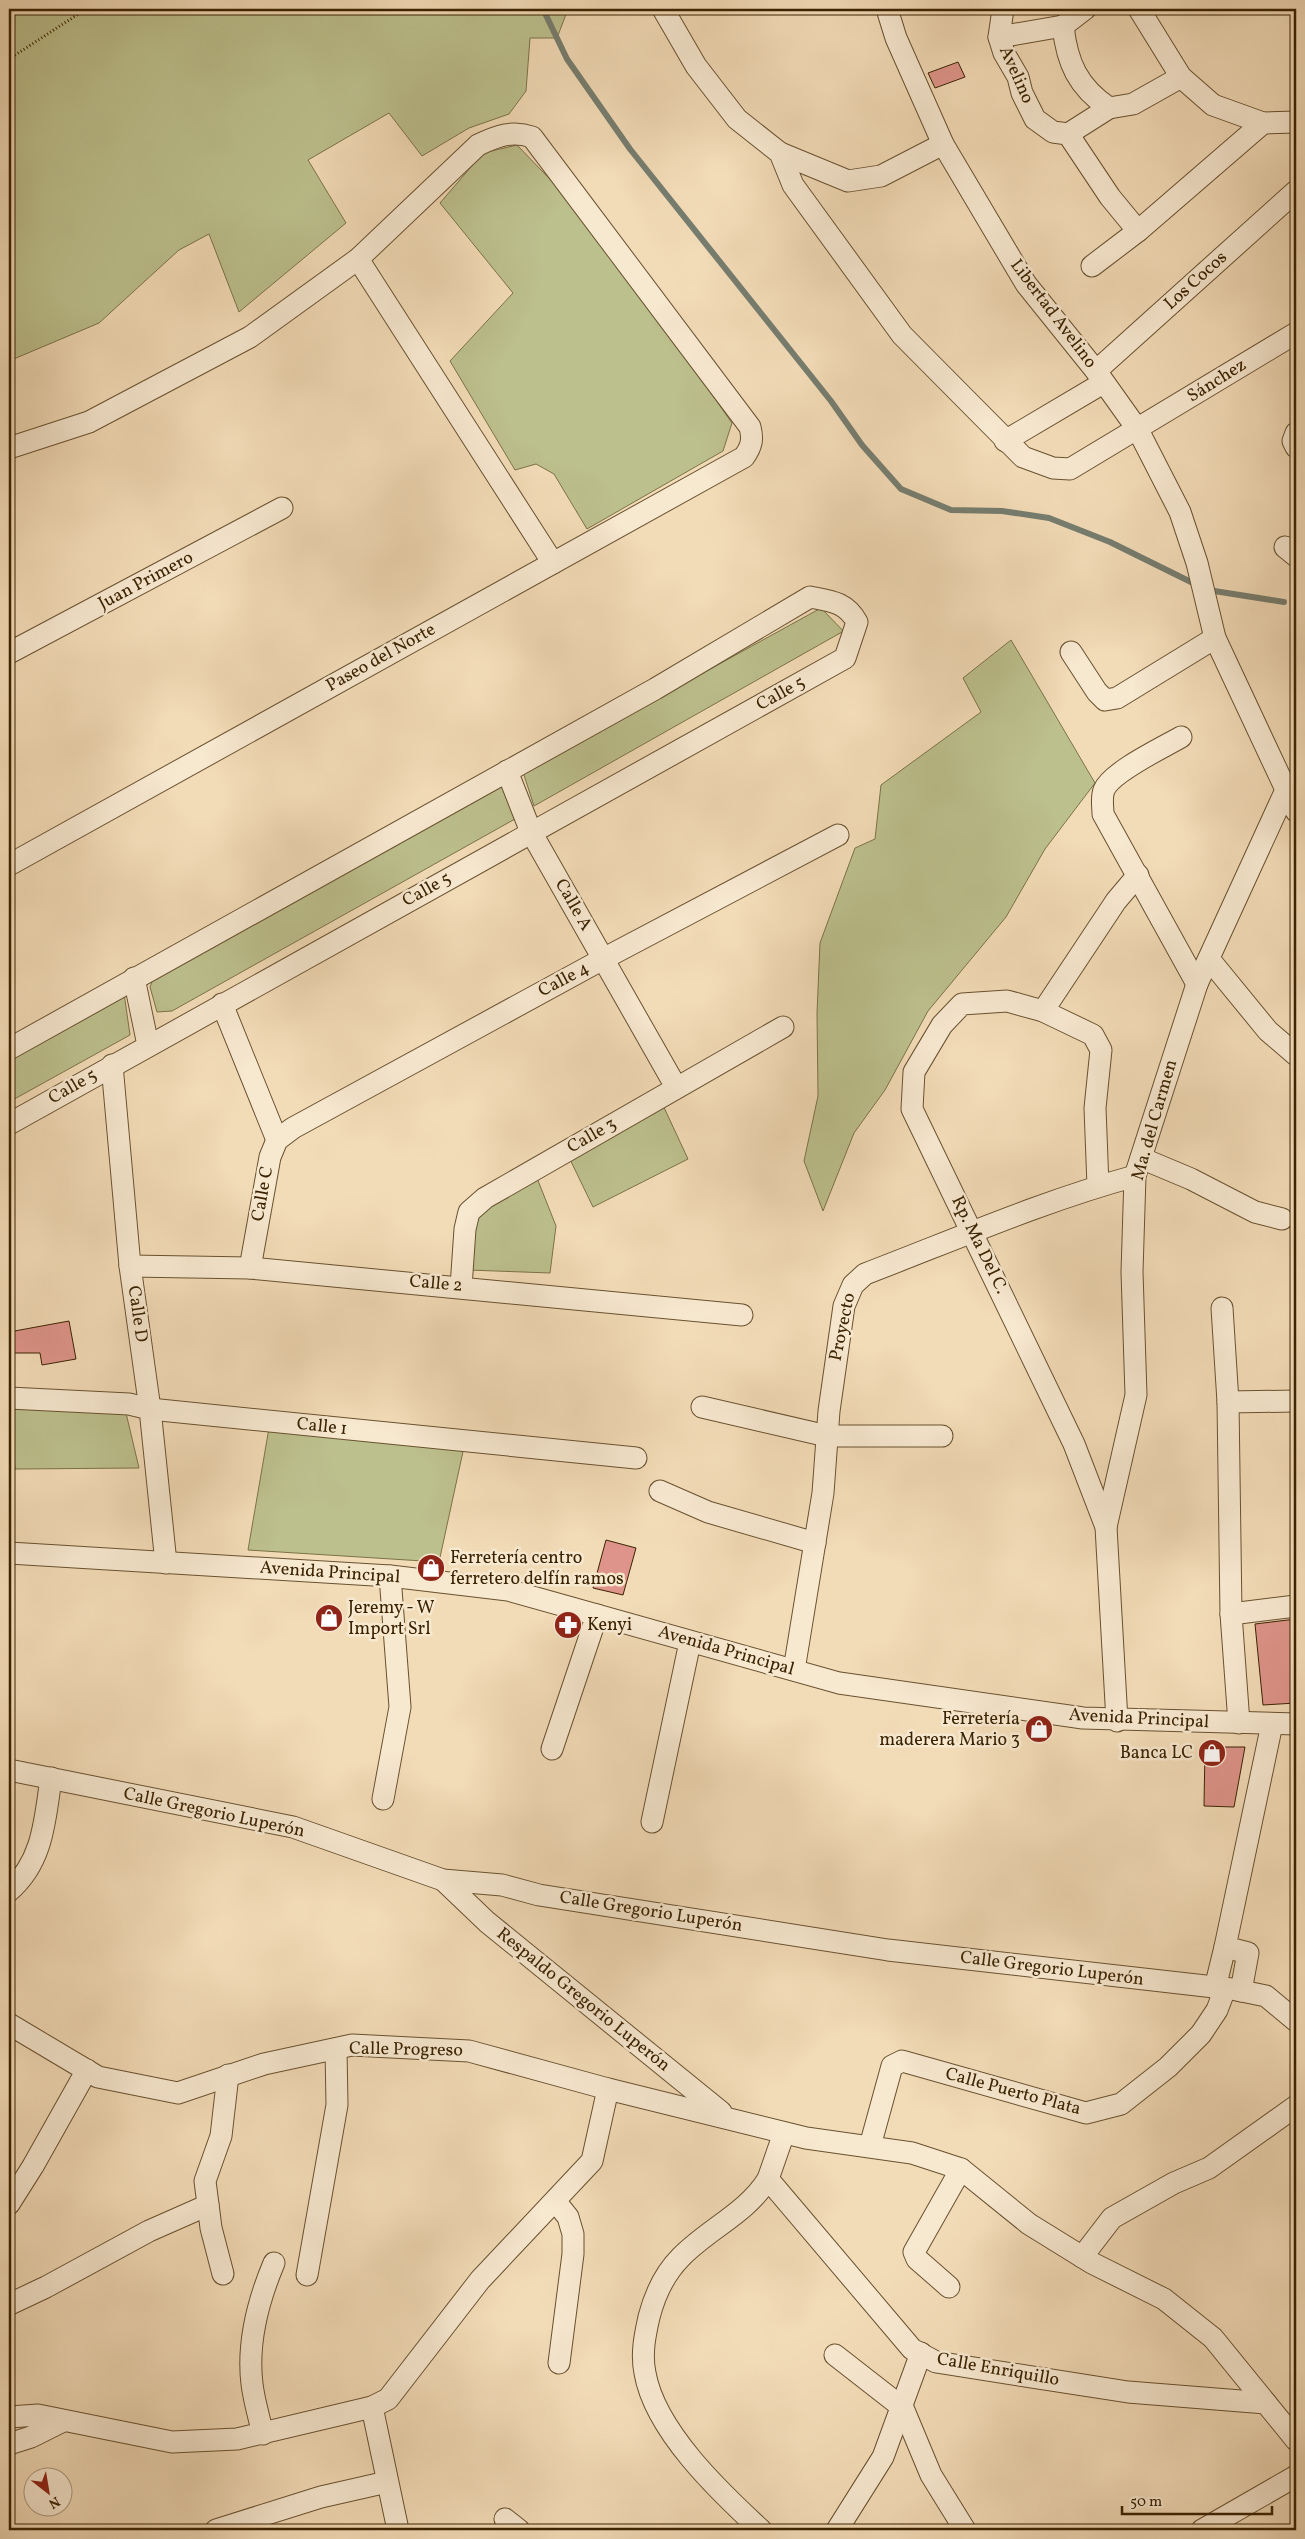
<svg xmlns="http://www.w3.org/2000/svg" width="1305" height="2539" viewBox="0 0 1305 2539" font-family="Vollkorn,serif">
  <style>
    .green { fill: #bcc08d; stroke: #7c7248 }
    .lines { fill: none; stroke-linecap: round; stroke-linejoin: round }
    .stream { stroke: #767d6f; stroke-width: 6 }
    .building { fill: #de948a; stroke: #3b2302 }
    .minor-casing { stroke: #69512f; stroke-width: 23 }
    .path { stroke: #3b2302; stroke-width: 3; stroke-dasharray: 1 2.5; stroke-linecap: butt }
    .minor { stroke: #f7e8d0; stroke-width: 21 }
    .labels { text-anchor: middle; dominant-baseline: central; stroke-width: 5; stroke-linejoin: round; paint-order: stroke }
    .street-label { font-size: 18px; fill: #3b2302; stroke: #f7e8d0 }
    .poi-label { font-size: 18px; fill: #3b2302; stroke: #f7e8d0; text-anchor: start }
  </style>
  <rect width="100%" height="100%" fill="#f2dbb7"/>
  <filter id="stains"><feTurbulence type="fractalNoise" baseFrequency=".004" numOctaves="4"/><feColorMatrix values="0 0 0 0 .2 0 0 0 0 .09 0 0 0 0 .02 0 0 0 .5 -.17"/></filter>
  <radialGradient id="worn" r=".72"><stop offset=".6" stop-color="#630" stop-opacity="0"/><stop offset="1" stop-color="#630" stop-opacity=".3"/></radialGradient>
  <!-- green -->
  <g class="green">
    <polygon points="9,9 568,9 557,38 530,38 526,91 509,114 469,128 422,156 389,113 308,160 346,223 239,312 209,234 179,250 99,323 9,361"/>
    <polygon points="517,145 591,222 732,423 723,451 587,529 554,474 536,464 515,470 450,361 513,293 440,203 483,153"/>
    <polygon points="821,608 851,639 842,632 534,806 523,772"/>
    <polygon points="1011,640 1095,783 1045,849 1006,917 928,1011 885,1090 854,1133 823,1211 804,1161 818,1096 817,1013 820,943 855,848 875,839 881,785 981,712 963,678"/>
    <polygon points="498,777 515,819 172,1011 157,1012 150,987 154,977"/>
    <polygon points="124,993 130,1035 9,1102 9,1057"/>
    <polygon points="661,1101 688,1159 593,1207 566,1151"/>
    <polygon points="535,1173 556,1226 550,1273 468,1270 471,1211"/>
    <polygon points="10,1408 126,1413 139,1468 15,1469"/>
    <polygon points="269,1428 464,1447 439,1562 248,1550"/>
  </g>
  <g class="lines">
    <!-- stream -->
    <g class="stream">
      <polyline points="543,9 567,59 630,149 831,401 862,445 901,489 951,510 1002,511 1049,518 1110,542 1197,585"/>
      <polyline points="1208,590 1284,602"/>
    </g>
  </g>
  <!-- building -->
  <g class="building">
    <polygon points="958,62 965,77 935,88 928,73"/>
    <polygon points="69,1321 76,1359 42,1365 40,1353 9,1353 9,1332"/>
    <polygon points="606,1540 636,1548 623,1595 593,1588"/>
    <polygon points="1296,1619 1296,1703 1263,1705 1255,1624"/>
    <polygon points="1205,1747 1245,1747 1234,1807 1204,1806"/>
  </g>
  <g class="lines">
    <defs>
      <g id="minor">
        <polyline points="663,9 696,66 737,119 780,153 793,185 902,335 1023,457 1053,468 1070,469 1296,333"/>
        <polyline points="887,9 896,38 943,144 1026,284 1096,371 1138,430 1180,512 1197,563 1215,638 1296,811"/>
        <polyline points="1003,9 999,37 1004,53 1018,77 1022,93 1035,119 1053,132 1068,134 1109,108 1133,104 1181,77"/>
        <polyline points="1139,9 1181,77 1213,105 1263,123 1296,122"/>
        <path d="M1063,26C1067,63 1078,87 1109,108"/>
        <polyline points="999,37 1063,26 1085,9"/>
        <polyline points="1068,134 1110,197 1138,231 1263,123"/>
        <polyline points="780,153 848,181 881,176 943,144"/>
        <polyline points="358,259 553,563"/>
        <polyline points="1092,266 1138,231"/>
        <polyline points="1096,371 1296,191"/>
        <polyline points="1296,433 1293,441 1296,447"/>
        <polyline points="1005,441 1103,383"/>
        <path d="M9,448L89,422L250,337L358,259L478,145C497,136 512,130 532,137L750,427C753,439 752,446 744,457L9,865"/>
        <polyline points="1285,547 1296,556"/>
        <polyline points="1071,652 1097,692 1105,700 1117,698 1215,638"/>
        <polyline points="9,653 282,508"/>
        <path d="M1181,737C1164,747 1111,772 1104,790C1101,798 1103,806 1103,814L1197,984"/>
        <polyline points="507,771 531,832 676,1087"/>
        <polyline points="1209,959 1268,1031 1296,1055"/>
        <polyline points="134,978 148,1045"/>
        <polyline points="222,1004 277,1140"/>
        <polyline points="1043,1011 1116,901 1138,875"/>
        <path d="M9,1049L655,689L810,597C831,601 846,602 857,622L845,658L9,1124"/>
        <polyline points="112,1065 130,1266 150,1409 166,1563"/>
        <polyline points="1141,1158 1191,1179 1255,1212 1282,1219"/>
        <polyline points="1098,1186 1095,1108 1101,1050 1093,1035 1043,1011 1007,1001 962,1004 942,1025 914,1072 912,1109 1074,1444 1106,1527 1117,1721"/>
        <polyline points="130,1266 250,1268 742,1315"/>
        <polyline points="250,1268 270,1157 277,1140 293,1128 603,959 838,835"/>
        <polyline points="461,1287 465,1229 469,1212 485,1198 783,1027"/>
        <polyline points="1222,1308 1228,1402 1231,1614 1239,1723"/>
        <polyline points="9,1398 129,1404 150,1409 636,1458"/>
        <polyline points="1228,1402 1296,1401"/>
        <polyline points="702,1407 827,1436 942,1436"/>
        <polyline points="660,1491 708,1512 815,1543"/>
        <polyline points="1106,1527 1136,1395 1132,1272 1135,1176 1197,984 1285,792"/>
        <polyline points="9,1553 390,1576 508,1590 839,1683 1083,1718 1296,1724"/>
        <polyline points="1231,1614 1296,1606"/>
        <path d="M794,1670L823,1493L829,1411L844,1306L853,1285L865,1274C954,1240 1043,1201 1135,1176"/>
        <polyline points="552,1749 597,1615"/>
        <polyline points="9,1770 293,1827 443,1880 502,1885 539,1895 888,1950 1232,1989 1266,1996 1296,2021"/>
        <polyline points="383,1799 400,1707 390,1576"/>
        <polyline points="652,1822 690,1642"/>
        <polyline points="443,1880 487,1922 721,2112"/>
        <path d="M9,1891C43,1862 45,1820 51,1778"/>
        <polyline points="1215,1988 1225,1947"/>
        <polyline points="1241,1991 1248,1953 1225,1947 1272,1724"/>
        <polyline points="9,2024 98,2077 178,2093 264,2064 352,2045 469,2051 608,2089 806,2138 912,2153 961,2169 1029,2224 1092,2263 1164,2299 1213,2338 1296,2440"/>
        <polyline points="784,2133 768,2179 912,2349 936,2362 1128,2392 1266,2403"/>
        <polyline points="870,2146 892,2066 902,2061 1086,2113 1121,2104 1168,2067 1201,2034 1217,2010 1225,1989"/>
        <polyline points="556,2202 568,2217 573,2234 573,2254 559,2363"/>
        <polyline points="9,2204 33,2166 87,2070"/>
        <polyline points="1082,2257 1112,2218 1174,2183 1209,2168 1296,2106"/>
        <polyline points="223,2274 211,2228 205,2181 221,2136 228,2075"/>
        <polyline points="307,2275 337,2105 336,2049"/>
        <polyline points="949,2287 917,2259 914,2252 961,2169"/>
        <polyline points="10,2304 46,2287 149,2231 208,2205"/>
        <polyline points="835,2355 903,2408 931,2475 965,2530"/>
        <polyline points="372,2407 398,2530"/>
        <polyline points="9,2417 38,2415 172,2442 237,2439 372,2407 388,2399 480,2280 592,2161 608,2089"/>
        <path d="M263,2434C259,2417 254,2401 252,2384C247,2343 258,2301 274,2263"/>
        <polyline points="9,2444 31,2437 63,2421"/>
        <polyline points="505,2519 519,2530"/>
        <polyline points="216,2530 321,2497 387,2482"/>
        <path d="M761,2530C720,2492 655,2431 645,2373C641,2354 645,2335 649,2317C655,2294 664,2274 681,2257C708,2229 747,2213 768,2179"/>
        <polyline points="837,2530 883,2457 921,2353"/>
        <polyline points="1202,2530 1296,2476"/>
      </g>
    </defs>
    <!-- minor casing -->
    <use href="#minor" class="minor-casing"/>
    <!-- path -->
    <polyline class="path" points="9,59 86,9"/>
    <!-- minor -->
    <use href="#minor" class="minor"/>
  </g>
  <!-- icons -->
  <defs>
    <symbol id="shop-disc" viewBox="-11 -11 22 22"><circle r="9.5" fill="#8f2418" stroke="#f7e8d0"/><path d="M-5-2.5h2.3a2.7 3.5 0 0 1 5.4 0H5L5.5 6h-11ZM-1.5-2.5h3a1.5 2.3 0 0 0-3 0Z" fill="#fff"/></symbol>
    <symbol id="pharmacy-disc" viewBox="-11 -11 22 22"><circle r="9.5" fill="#8f2418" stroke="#f7e8d0"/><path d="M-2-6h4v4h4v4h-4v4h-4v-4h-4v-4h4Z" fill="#fff"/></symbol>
  </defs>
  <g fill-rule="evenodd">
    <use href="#shop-disc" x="415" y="1552" width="32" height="32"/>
    <use href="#shop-disc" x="313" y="1602" width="32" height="32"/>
    <use href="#pharmacy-disc" x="552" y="1609" width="32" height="32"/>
    <use href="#shop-disc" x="1023" y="1713" width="32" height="32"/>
    <use href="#shop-disc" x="1196" y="1737" width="32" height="32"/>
  </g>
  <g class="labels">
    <!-- street labels -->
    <g class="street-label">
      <text transform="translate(1016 75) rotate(66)">Avelino</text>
      <text transform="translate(1196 281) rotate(-42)">Los Cocos</text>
      <text transform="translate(1053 314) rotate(53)">Libertad Avelino</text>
      <text transform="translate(1217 381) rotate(-32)">Sánchez</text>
      <text transform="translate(146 581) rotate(-28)">Juan Primero</text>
      <text transform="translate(381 658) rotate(-29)">Paseo del Norte</text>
      <text transform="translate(781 694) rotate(-29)">Calle 5</text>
      <text transform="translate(427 890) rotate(-29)">Calle 5</text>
      <text transform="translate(573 905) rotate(60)">Calle A</text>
      <text transform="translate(564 980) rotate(-28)">Calle 4</text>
      <text transform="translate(73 1087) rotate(-30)">Calle 5</text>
      <text transform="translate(1155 1120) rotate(-74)">Ma. del Carmen</text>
      <text transform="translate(592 1136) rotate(-30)">Calle 3</text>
      <text transform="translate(263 1194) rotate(-80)">Calle C</text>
      <text transform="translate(979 1245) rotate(64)">Rp. Ma Del C.</text>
      <text transform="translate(436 1284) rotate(5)">Calle 2</text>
      <text transform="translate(137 1314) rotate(82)">Calle D</text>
      <text transform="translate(843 1327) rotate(-78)">Proyecto</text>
      <text transform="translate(322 1427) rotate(6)">Calle 1</text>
      <text transform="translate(330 1573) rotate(4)">Avenida Principal</text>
      <text transform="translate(726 1651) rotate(16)">Avenida Principal</text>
      <text transform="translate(1139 1719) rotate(3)">Avenida Principal</text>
      <text transform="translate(214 1813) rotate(12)">Calle Gregorio Luperón</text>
      <text transform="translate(651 1912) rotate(9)">Calle Gregorio Luperón</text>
      <text transform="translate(1052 1969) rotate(7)">Calle Gregorio Luperón</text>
      <text transform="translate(583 2000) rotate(39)">Respaldo Gregorio Luperón</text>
      <text transform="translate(406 2050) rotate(1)">Calle Progreso</text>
      <text transform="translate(1013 2092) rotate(15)">Calle Puerto Plata</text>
      <text transform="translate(998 2370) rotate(10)">Calle Enriquillo</text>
    </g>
    <!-- poi labels -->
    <g class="poi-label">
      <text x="450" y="1558">Ferretería centro<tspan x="450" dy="21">ferretero delfín ramos</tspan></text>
      <text x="348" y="1608">Jeremy - W<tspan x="348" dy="21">Import Srl</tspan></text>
      <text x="587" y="1625">Kenyi</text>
      <text x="1020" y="1719" text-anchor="end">Ferretería<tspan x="1020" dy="21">maderera Mario 3</tspan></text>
      <text x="1193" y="1753" text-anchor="end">Banca LC</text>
    </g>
  </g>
  <!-- margin -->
  <rect width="1305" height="2539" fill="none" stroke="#f2dbb7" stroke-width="30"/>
  <rect x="10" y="10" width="1285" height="2519" fill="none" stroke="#3b2302" stroke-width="2.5"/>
  <rect x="15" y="15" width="1275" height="2509" fill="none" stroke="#3b2302"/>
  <!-- north arrow -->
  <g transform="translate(48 2492) rotate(149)"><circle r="24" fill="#f7e8d0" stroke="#ac997e"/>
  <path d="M0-4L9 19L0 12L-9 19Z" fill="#8f2418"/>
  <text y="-8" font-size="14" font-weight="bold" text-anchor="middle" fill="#3b2302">N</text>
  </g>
  <!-- scale -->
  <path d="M1122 2506v8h150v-8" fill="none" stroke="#3b2302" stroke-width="2.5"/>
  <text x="1130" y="2506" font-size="15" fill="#3b2302" stroke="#f7e8d0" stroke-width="4" paint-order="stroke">50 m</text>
  <rect width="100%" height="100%" filter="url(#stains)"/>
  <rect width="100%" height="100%" fill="url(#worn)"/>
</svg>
